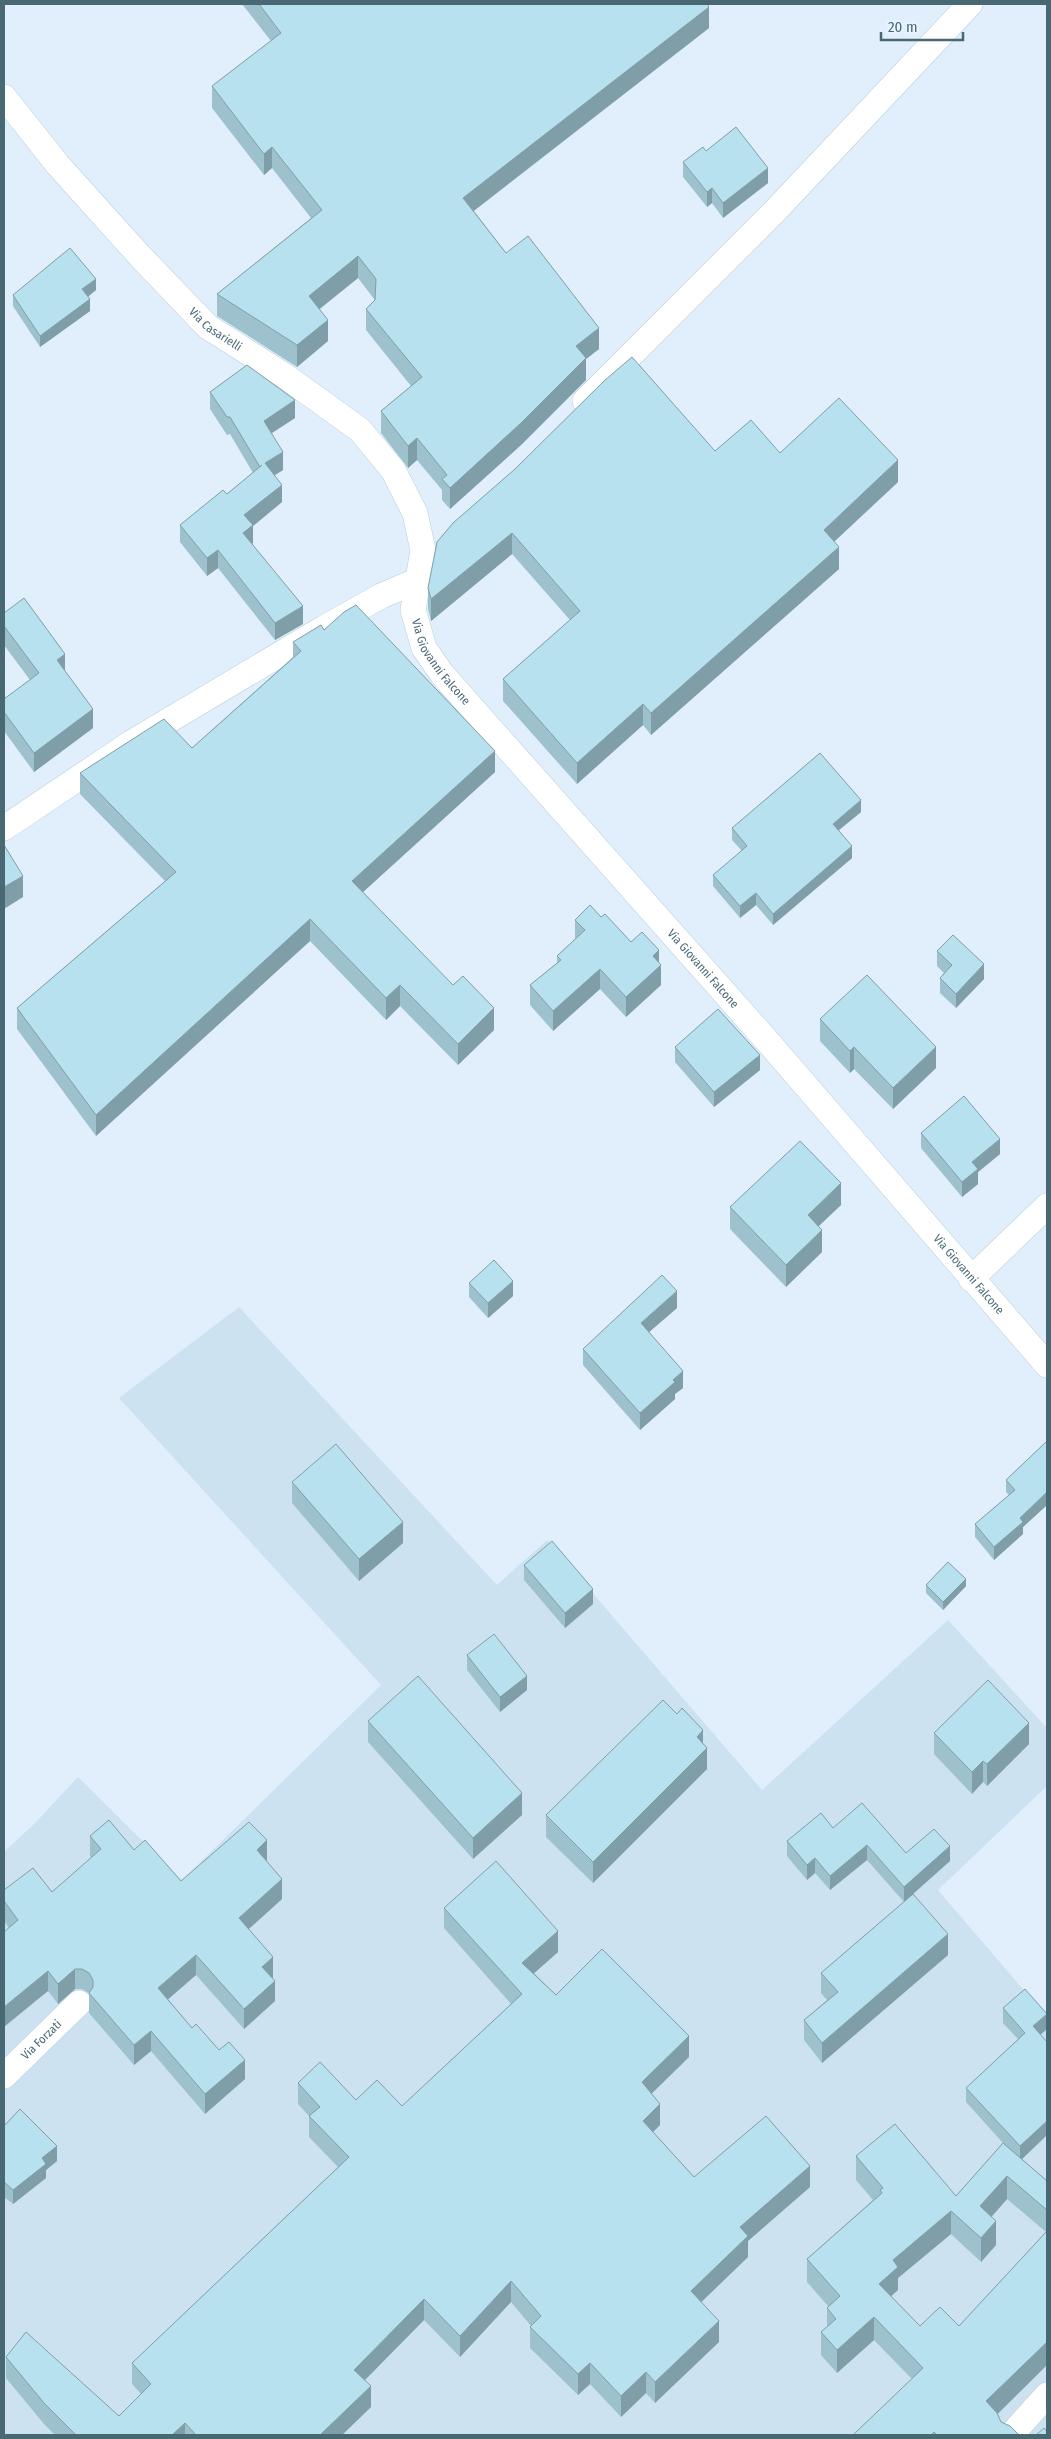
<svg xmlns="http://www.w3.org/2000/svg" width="1051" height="2439" viewBox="0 0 1051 2439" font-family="'Fira Sans Condensed',sans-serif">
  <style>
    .residential { fill: #cde2f0 }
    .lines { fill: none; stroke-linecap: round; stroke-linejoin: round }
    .street-casing { stroke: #b8cfdb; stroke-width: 26 }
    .street { stroke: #fff; stroke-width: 25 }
    .wall { fill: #9dc2cd; fill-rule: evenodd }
    .shaded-wall { fill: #809ea7 }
    .building { fill: #b7e1ee; stroke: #809ea7 }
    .labels { text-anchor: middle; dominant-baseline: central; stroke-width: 4.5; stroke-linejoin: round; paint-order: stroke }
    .street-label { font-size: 12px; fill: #486973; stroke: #e7f4ff }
  </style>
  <rect width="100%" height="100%" fill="#e1effc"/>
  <!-- residential -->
  <polygon class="residential" points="239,1307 497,1585 547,1540 762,1790 948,1620 1047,1728 1047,1786 938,1890 1047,2017 1047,2435 4,2435 4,1852 34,1824 78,1777 182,1880 381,1685 119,1398"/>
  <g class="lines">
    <defs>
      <g id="street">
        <path id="s1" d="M4,97L58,165L139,255L208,327L285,376L360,430L393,470L415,513L423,550L413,610L424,648L442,674L769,1043L1047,1365"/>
        <polyline points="585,401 775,211 970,4"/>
        <polyline points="4,828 131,743 324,628 381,596 416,581"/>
        <polyline points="971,1279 1047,1206"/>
        <path id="s2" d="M4,2076L79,2003"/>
        <polyline points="1011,2435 1047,2395"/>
      </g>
    </defs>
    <!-- street casing -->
    <use href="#street" class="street-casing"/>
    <!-- street -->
    <use href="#street" class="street"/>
  </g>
  <!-- wall -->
  <g class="wall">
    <polygon points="242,4 707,4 709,28 474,211 506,253 599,349 586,359 586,380 521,445 450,509 442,500 442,490 417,460 408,468 381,433 381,411 411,386 366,330 366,309 375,300 358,278 320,309 328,341 297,367 217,316 217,294 311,218 272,168 264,175 212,108 212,86 271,41"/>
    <polygon points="683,162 768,183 723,218 712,203 707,207 683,177"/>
    <polygon points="96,290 88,297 90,311 40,347 13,306 13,295"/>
    <polygon points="210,392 295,418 272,433 283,470 275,475 282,502 253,526 252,543 303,624 275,640 218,568 207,576 180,542 180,525 227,494 253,473 230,434 227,435 210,409"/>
    <polygon points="715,451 780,453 898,482 834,542 839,569 651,735 643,725 577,784 503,701 503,679 570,620 512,554 431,621 428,609 428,588 437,542"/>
    <polygon points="4,613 65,672 93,728 34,772 4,731 4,699 30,680 4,645"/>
    <polygon points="324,630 495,772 363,892 494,1030 458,1065 400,1006 386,1020 310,941 96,1136 17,1029 17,1008 165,881 80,794 80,773 192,748 293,657 293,642"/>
    <polygon points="861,812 839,830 852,858 773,925 756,905 740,918 713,886 713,875 742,851 732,840 732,828"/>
    <polygon points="601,917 631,942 659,962 661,985 626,1017 600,989 553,1031 530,1005 530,985 557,963 557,956 575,939 575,920"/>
    <polygon points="937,951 984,979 956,1008 940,993 940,978 944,973 937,966"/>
    <polygon points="820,1019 936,1068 893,1109 854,1069 850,1073 820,1041"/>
    <polygon points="675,1047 760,1070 714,1107 675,1062"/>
    <polygon points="921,1133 1000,1154 978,1172 978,1184 962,1197 921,1148"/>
    <polygon points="841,1205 819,1226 822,1252 786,1287 730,1229 730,1207"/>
    <polygon points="469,1283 513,1296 488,1318 469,1297"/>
    <polygon points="677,1308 649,1332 683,1388 675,1394 675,1399 640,1430 583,1365 583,1349"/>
    <polygon points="1047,1441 1047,1505 1023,1527 1023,1534 994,1560 975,1537 975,1524 1009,1495 1006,1492 1006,1480"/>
    <polygon points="292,1482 403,1543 359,1581 292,1503"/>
    <polygon points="524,1565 593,1604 565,1628 524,1580"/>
    <polygon points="926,1585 966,1586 943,1610 926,1593"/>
    <polygon points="467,1655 527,1690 500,1712 467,1670"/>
    <polygon points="677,1714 703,1744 707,1769 593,1883 546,1837 546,1815"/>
    <polygon points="368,1721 522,1815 473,1859 368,1742"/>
    <polygon points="934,1733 1029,1744 987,1786 983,1782 972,1794 934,1754"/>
    <polygon points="833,1828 906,1853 950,1861 907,1899 948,1955 822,2063 804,2040 804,2020 827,2000 821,1993 821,1973 904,1902 867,1860 830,1890 815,1873 807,1880 787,1856 787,1841"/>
    <polygon points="90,1836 134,1850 181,1881 267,1860 266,1861 282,1899 248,1929 273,1977 272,1978 275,2001 244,2029 196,1975 168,1999 192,2028 245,2079 205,2114 151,2051 134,2065 89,2013 89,1993 82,1989 75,1989 58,2004 48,1991 9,1928 4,1921 4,1890 52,1892 92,1858 90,1856"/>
    <polygon points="444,1908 558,1952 534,1973 556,1995 689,2057 651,2094 660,2125 653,2132 694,2177 810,2187 748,2241 748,2257 701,2302 719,2342 655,2403 646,2393 621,2417 590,2384 578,2395 530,2348 530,2327 531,2326 511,2302 460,2357 424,2320 365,2380 371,2407 342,2435 55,2435 44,2424 6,2378 6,2357 119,2416 141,2394 132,2384 132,2363 338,2167 309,2137 309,2116 298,2104 298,2083 356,2100 402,2106 511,2004 444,1928"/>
    <path d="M1003,2008L1047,2029L1040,2035L1047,2042V2135L1022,2159L1047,2181V2365L998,2414L1001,2422L1019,2435H853L912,2379L874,2340L837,2373L821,2355V2332L827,2327V2308L828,2306L807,2282V2259L873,2200L856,2180V2156L956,2196L1003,2143L966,2102V2088L1018,2039L1003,2023ZM1007,2199L1046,2232L959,2326H920L891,2296L898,2290V2278L951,2234L981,2262L996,2245L991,2217Z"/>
    <polygon points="4,2126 57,2161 46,2170 46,2178 13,2204 4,2197"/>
  </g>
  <!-- shaded-wall -->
  <g class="shaded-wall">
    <polygon points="709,7 709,28 463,219 463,198"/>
    <polygon points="272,147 272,168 264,175 264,154"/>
    <polygon points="768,168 768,183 723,218 723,203"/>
    <polygon points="712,188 712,203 707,207 707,192"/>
    <polygon points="358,256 358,278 309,317 309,296"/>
    <polygon points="96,279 96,290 82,301 82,289"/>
    <polygon points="90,299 90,311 40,347 40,336"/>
    <polygon points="328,320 328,341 297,367 297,345"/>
    <polygon points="599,328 599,349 586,359 586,380 521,445 450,509 450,488 576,346"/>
    <polygon points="295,400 295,418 264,438 264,421"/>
    <polygon points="417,438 417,460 408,468 408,446"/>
    <polygon points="283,452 283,470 265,481 265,463"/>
    <polygon points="898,460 898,482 824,551 824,530"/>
    <polygon points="282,485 282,502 253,526 253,543 243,550 244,515"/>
    <polygon points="512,533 512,554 431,621 431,599"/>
    <polygon points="839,547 839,569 651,735 651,713"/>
    <polygon points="218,550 218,568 207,576 207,558"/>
    <polygon points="303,606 303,624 275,640 275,623"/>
    <polygon points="65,654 65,673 57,660"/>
    <polygon points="643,704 643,725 577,784 577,763"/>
    <polygon points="93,709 93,728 34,772 34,753"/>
    <polygon points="495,751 495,772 352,902 352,881"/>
    <polygon points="861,800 861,812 833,835 833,824"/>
    <polygon points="852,846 852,858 773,925 773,914"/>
    <polygon points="23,876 23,897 4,909 4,887"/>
    <polygon points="756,893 756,905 740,918 740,906"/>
    <polygon points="310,919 310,941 96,1136 96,1115"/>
    <polygon points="659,950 659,967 661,965 661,985 626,1017 626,997 653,956"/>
    <polygon points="984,964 984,979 956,1008 956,994"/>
    <polygon points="600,969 600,989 553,1031 553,1011"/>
    <polygon points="400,985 400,1006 386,1020 386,998"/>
    <polygon points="494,1008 494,1030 458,1065 458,1044"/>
    <polygon points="854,1047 854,1069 850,1073 850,1051"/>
    <polygon points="936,1047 936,1068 893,1109 893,1088"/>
    <polygon points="760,1055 760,1070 714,1107 714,1092"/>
    <polygon points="1000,1139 1000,1154 978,1172 978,1184 962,1197 962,1182 972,1162"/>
    <polygon points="841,1183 841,1205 808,1236 808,1215"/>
    <polygon points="822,1230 822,1252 786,1287 786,1265"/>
    <polygon points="513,1281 513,1296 488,1318 488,1303"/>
    <polygon points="677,1291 677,1308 641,1339 641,1323"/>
    <polygon points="683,1371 683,1388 675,1394 675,1399 640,1430 640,1413 673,1380"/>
    <polygon points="1047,1492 1047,1505 1023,1527 1023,1534 994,1560 994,1547 1020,1518"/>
    <polygon points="403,1522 403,1543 359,1581 359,1559"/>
    <polygon points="966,1579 966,1586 943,1610 943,1602"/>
    <polygon points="593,1589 593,1604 565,1628 565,1613"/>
    <polygon points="527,1676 527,1690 500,1712 500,1697"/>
    <polygon points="1029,1723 1029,1744 987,1786 987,1764"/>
    <polygon points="703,1730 703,1752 697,1737"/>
    <polygon points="707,1748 707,1769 593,1883 593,1862"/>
    <polygon points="983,1761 983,1782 972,1794 972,1772"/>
    <polygon points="522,1793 522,1815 473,1859 473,1838"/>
    <polygon points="267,1840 267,1860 257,1870 257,1850"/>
    <polygon points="867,1845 867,1860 830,1890 830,1876"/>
    <polygon points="950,1846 950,1861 904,1902 904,1887"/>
    <polygon points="815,1858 815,1873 807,1880 807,1865"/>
    <polygon points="282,1879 282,1899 239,1938 239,1918"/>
    <polygon points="558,1931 558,1952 522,1984 522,1963"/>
    <polygon points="948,1934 948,1955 822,2063 822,2043"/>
    <polygon points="196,1955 196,1975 158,2008 158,1988"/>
    <polygon points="273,1957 273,1977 262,1987 262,1967"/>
    <polygon points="75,1969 75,1989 58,2004 58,1984"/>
    <polygon points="48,1971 48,1991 4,2027 4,2007"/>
    <polygon points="275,1981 275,2001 244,2029 244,2009"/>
    <polygon points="1047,2014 1047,2029 1033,2041 1033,2026"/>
    <polygon points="151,2031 151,2051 134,2065 134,2045"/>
    <polygon points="689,2036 689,2057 642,2103 642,2082"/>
    <polygon points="245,2060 245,2079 205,2114 205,2094"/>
    <polygon points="660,2104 660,2125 643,2142 643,2121"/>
    <polygon points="1047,2121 1047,2135 1020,2161 1020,2146"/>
    <polygon points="57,2146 57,2161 46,2170 46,2178 13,2204 13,2190 42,2158"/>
    <polygon points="810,2166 810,2187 748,2241 748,2257 691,2312 691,2291 740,2227"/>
    <polygon points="1007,2176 1007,2199 980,2230 980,2206"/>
    <polygon points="951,2211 951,2234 898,2278 898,2290 879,2307 879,2284 893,2260"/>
    <polygon points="996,2221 996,2245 981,2262 981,2238"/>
    <polygon points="511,2281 511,2302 460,2357 460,2336"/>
    <polygon points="424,2299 424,2320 354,2391 354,2370"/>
    <polygon points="874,2317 874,2340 837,2373 837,2350"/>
    <polygon points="719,2321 719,2342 655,2403 655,2382"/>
    <polygon points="1047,2342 1047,2365 986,2425 986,2401"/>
    <polygon points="590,2363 590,2384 578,2395 578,2374"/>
    <polygon points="646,2372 646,2393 621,2417 621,2396"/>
    <polygon points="371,2386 371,2407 342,2435 320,2435"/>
    <polygon points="185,2423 185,2435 172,2435"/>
  </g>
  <!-- building -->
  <g class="building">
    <polygon points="259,4 707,4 709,7 463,198 506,253 528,236 599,328 576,346 586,358 521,423 450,488 442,479 447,475 417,438 408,446 381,411 422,377 366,309 375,300 376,279 358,256 309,296 328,320 297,345 217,294 322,210 272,147 264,154 212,86 281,33"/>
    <polygon points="736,127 768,168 723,203 712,188 707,192 683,162 703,147 706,151"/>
    <polygon points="70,248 96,279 82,289 90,299 40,336 13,295"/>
    <polygon points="632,357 715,451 751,420 780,453 839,398 898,460 824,530 839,547 651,713 643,704 577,763 503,679 580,611 512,533 431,599 428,588 437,542 453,523 515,469 604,381"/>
    <polygon points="247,365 295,400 264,421 283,452 265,463 282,485 244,515 253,525 243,533 303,606 275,623 218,550 207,558 180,525 223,490 227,494 262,465 260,467 230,417 227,417 210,392"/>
    <polygon points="24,598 65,654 57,660 93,709 34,753 4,712 4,699 39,673 4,626 4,613"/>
    <polygon points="356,605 495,751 352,881 453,985 463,976 494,1008 458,1044 400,985 386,998 310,919 96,1115 17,1008 176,872 80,773 164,719 192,748 301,651 293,642 321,625 324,630 344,612"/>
    <polygon points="820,753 861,800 833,824 852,846 773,914 756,893 740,906 713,875 747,846 732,828"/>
    <polygon points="4,845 23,876 4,887"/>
    <polygon points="590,905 601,917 605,914 631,942 642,932 659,950 653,956 661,965 626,997 600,969 553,1011 530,985 561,960 557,956 585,930 575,920"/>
    <polygon points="953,935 984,964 956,994 940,978 952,965 937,951"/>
    <polygon points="867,975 936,1047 893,1088 854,1047 850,1051 820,1019"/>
    <polygon points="718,1009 760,1055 714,1092 675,1047"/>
    <polygon points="964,1096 1000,1139 972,1162 978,1169 962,1182 921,1133"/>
    <polygon points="800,1141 841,1183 808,1215 822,1230 786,1265 730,1207"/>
    <polygon points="494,1260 513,1281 488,1303 469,1283"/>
    <polygon points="662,1275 677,1291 641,1323 683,1371 673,1380 675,1382 640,1413 583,1349"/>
    <polygon points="1047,1441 1047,1492 1020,1518 1023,1522 994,1547 975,1524 1015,1490 1006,1480"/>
    <polygon points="336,1444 403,1522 359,1559 292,1482"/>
    <polygon points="552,1541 593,1589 565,1613 524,1565"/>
    <polygon points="948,1562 966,1579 943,1602 926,1585"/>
    <polygon points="494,1634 527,1676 500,1697 467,1655"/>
    <polygon points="418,1676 522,1793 473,1838 368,1721"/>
    <polygon points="988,1680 1029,1723 987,1764 983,1761 972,1772 934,1733"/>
    <polygon points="663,1700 677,1714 682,1708 703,1730 697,1737 707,1748 593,1862 546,1815"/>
    <polygon points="862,1803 906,1853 934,1829 950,1846 904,1887 867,1845 830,1876 815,1858 807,1865 787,1841 821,1813 833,1828"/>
    <polygon points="109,1820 134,1850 145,1840 181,1881 249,1822 267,1840 257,1850 282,1879 239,1918 273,1957 262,1967 275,1981 244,2009 196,1955 158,1988 192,2028 196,2024 219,2050 229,2042 245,2060 205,2094 151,2031 134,2045 89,1993 93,1987 93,1980 89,1973 82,1969 75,1969 58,1984 48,1971 4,2007 4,1932 18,1920 4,1901 4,1890 33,1868 52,1892 101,1849 90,1836"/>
    <polygon points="496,1861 558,1931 522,1963 556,1995 602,1949 689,2036 642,2082 660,2104 643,2121 694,2177 766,2116 810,2166 740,2227 748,2236 691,2291 719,2321 655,2382 646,2372 621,2396 590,2363 578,2374 530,2327 541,2316 511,2281 460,2336 424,2299 354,2370 371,2386 320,2435 196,2435 185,2423 172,2435 76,2435 44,2403 6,2357 26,2332 119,2416 151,2384 132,2363 349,2157 309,2116 320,2107 298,2083 320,2062 356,2100 377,2080 402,2106 522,1994 444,1908"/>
    <polygon points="913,1894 948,1934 822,2043 804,2020 838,1992 821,1973"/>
    <polygon points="1025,1989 1047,2014 1033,2026 1047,2042 1047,2121 1020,2146 966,2088 1025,2033 1003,2008"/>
    <polygon points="20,2109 57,2146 42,2158 46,2164 13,2190 4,2182 4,2126"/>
    <polygon points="895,2124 956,2196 1003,2143 1047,2181 1047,2210 1007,2176 980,2206 996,2221 981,2238 951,2211 893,2260 898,2267 879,2284 920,2326 940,2307 959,2326 1047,2231 1047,2342 986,2401 997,2413 1001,2422 1010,2426 1019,2435 937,2435 934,2432 931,2435 853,2435 923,2368 874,2317 837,2350 821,2332 836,2319 827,2308 840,2296 807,2259 882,2193 880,2190 883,2188 856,2156"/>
    <polygon points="1044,2428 1047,2432 1047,2435 1036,2435"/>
  </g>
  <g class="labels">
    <!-- street labels -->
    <g class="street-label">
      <text stroke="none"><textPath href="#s1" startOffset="315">Via Casarielli</textPath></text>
      <text stroke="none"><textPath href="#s1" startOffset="750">Via Giovanni Falcone</textPath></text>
      <text stroke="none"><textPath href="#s1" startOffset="1155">Via Giovanni Falcone</textPath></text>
      <text stroke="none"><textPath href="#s1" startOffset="1560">Via Giovanni Falcone</textPath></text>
      <text stroke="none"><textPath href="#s2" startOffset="52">Via Forzati</textPath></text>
    </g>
  </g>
  <!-- border -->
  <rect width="1051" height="2439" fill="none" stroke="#486973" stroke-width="10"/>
  <!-- scale -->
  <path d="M881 32v8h82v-8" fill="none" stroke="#486973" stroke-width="2.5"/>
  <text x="888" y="32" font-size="15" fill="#486973" stroke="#e7f4ff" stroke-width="4" paint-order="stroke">20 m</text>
</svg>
